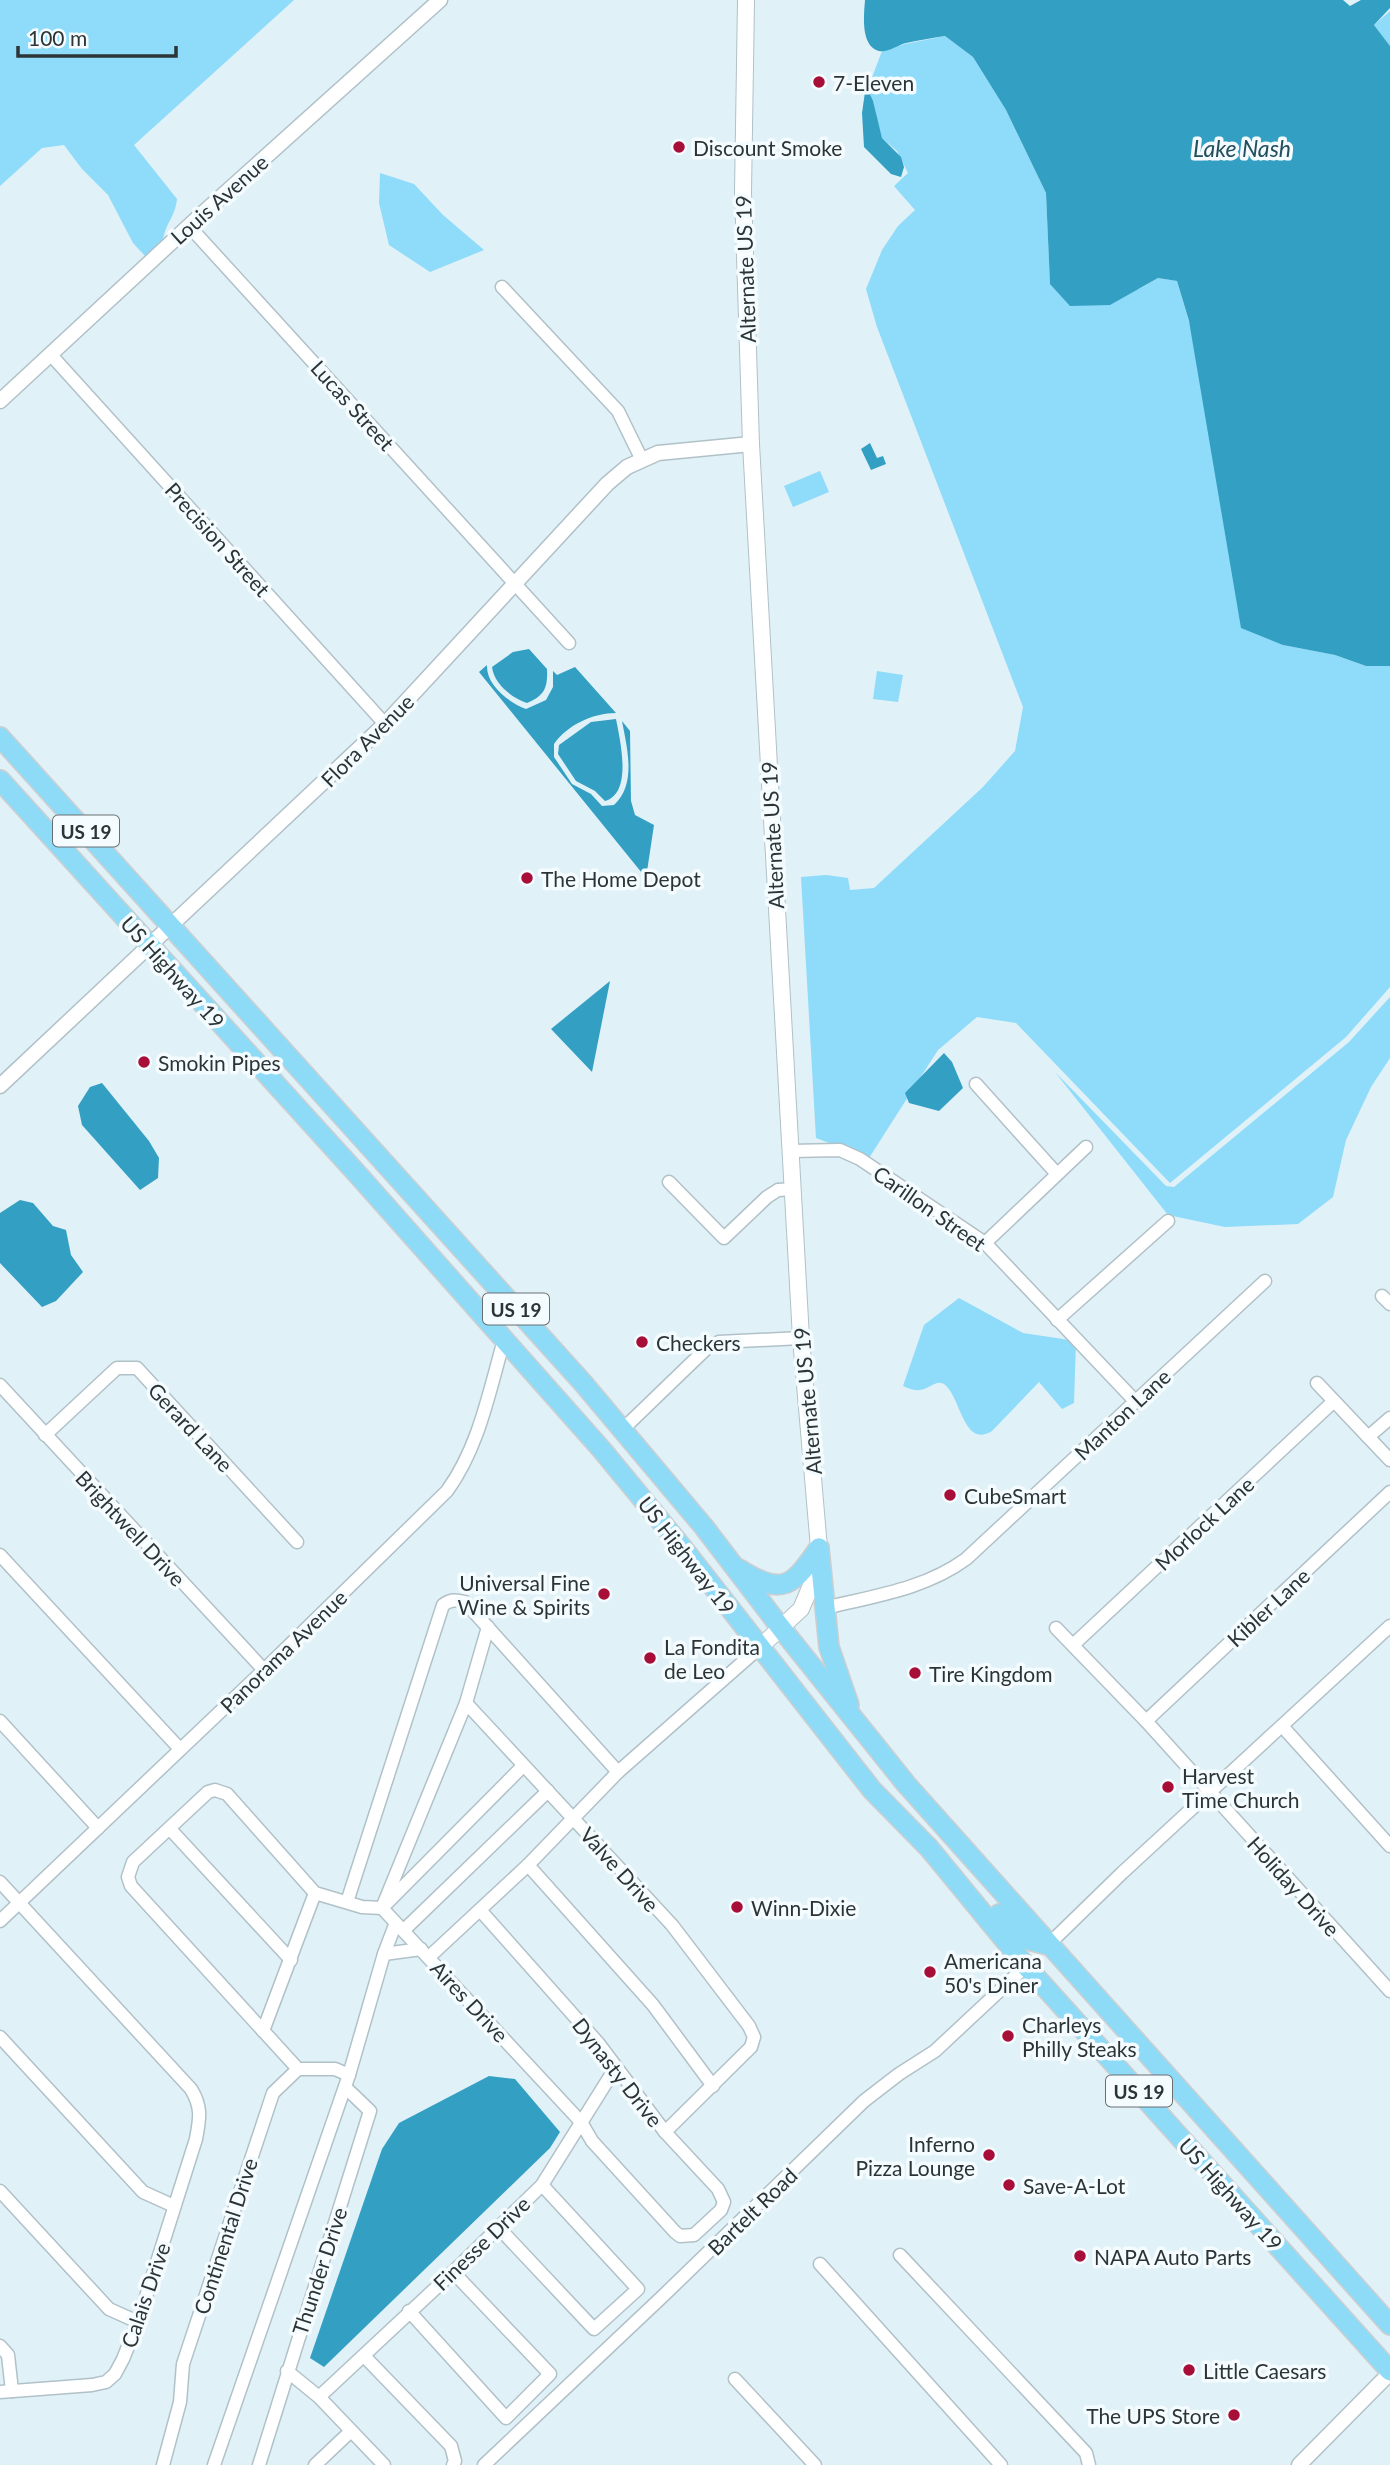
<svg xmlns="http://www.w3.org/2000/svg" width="1390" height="2465" viewBox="0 0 1390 2465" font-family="Lato,sans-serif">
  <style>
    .green { fill: #8edbfa }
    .water { fill: #329fc3 }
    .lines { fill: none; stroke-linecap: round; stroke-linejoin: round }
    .minor-casing { stroke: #b1c1c8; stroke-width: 15 }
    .tertiary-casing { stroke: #b1c1c8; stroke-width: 17 }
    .secondary-casing { stroke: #b1c1c8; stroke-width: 18 }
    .trunk-casing { stroke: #cdcecf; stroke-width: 22 }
    .minor { stroke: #fff; stroke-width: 12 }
    .tertiary { stroke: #fff; stroke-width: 14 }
    .secondary { stroke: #fff; stroke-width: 16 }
    .trunk { stroke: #8edbf8; stroke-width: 19 }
    .poi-dot { fill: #a70f39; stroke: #f5fcff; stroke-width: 2.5 }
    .labels { text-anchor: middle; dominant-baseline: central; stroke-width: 7; stroke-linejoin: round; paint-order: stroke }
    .shield { fill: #f5fcff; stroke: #697072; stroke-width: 2 }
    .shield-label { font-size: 19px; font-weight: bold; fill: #2d3436 }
    .poi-label { font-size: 21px; fill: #2d3436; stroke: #f5fcff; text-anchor: start }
    .street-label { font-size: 21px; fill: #2d3436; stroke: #f5fcff }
    .water-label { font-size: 23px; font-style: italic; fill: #224e5e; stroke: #f5fcff }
  </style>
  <rect width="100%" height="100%" fill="#e0f1f8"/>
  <!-- green -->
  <g class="green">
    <path d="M0,0H294L134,145L177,199C175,218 165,223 163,241L146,257L133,243L108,195L82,169L64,145L42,148L0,186Z"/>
    <polygon points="1390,11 1390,46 1374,25"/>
    <polygon points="945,36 973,57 1006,110 1046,193 1050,284 1139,289 1158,278 1177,281 1283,645 1335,655 1366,666 1390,666 1390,987 1346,1037 1170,1183 1016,1023 977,1017 938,1050 869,1158 816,1138 801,877 826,875 848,878 850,890 874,888 983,787 1015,751 1023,707 877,327 866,289 882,250 898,226 915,210 894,186 908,173 897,151 882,138 868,88 882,51 905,44"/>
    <polygon points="380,173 414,184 443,215 484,250 430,272 389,245 379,203"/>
    <polygon points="820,471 829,492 793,507 784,486"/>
    <polygon points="877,671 903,675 898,702 873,699"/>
    <polygon points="1390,997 1390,1058 1371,1087 1346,1140 1333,1197 1298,1224 1225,1227 1168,1215 1055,1072 1166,1186 1174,1187 1349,1042"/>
    <path d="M959,1298L1023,1333L1076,1341L1074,1403L1062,1409L1039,1382L992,1431C963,1449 961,1396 944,1384C936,1379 928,1390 919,1390C914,1391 908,1388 903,1386L924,1325Z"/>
  </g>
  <!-- water -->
  <g class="water">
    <path d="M865,0H1343L1350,6L1361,0H1390V8L1374,25L1390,46V666H1366L1335,655L1283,645L1241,628L1189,321L1177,281L1158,278L1110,305L1070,306L1050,284L1046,193L1006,110L973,57L945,36C932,38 919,40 906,43C898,45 887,53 879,51C860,46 864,14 865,0Z"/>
    <polygon points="868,90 873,101 882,138 901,157 904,167 901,177 891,174 864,147 862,113 865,92"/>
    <polygon points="870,443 877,458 883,456 886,464 871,470 861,449"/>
    <path d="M529,649L547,669C548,688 544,696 527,703C512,698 494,684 492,667L513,652Z"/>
    <path d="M487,665C486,685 508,702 526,709L546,700L553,687V671L557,675L575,667L616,713C593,713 567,725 554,744V757L572,784L591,794L602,806L614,805C637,784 627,748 622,721L630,731L631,801L635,815L654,825L646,878L479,672Z"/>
    <path d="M616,719C620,740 633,793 605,801L595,791L576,781L558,754L559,745L591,722Z"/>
    <polygon points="610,981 592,1072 551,1029"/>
    <polygon points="944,1053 952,1062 963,1088 939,1111 909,1103 905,1093"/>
    <polygon points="102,1083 149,1141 159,1158 158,1178 140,1190 82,1125 78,1106 90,1087"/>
    <polygon points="20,1200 33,1203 53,1226 66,1230 71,1255 83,1272 56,1301 42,1307 0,1263 0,1213"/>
    <polygon points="489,2076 515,2079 560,2132 550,2148 324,2367 310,2358 382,2149 399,2123"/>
  </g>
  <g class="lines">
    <defs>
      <g id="minor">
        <polyline points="189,226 569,643"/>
        <polyline points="502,287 618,411 642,460"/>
        <polyline points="51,355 385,724"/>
        <polyline points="976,1084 1057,1174"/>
        <polyline points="791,1151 840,1150 860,1159 985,1243 1136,1402"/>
        <polyline points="669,1182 724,1238 767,1197 778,1190 793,1189"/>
        <polyline points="985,1243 1086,1147"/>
        <polyline points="1382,1296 1390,1304"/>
        <polyline points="1057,1320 1168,1221"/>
        <polyline points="1317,1383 1390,1460"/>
        <polyline points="0,1385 264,1670"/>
        <polyline points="623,1429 707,1348 719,1342 801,1338"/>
        <polyline points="45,1435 117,1368 137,1368 297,1542"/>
        <polyline points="1368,1437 1390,1418"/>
        <polyline points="0,1555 180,1749"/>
        <path d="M825,1608C874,1596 925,1589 966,1559L1265,1281"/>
        <polyline points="1056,1628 1146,1721 1390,1991"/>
        <polyline points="1073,1645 1334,1401"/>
        <polyline points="466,1703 672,1925 749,2026 754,2037 751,2047 665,2132"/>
        <polyline points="0,1721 98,1828"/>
        <polyline points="1146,1721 1390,1492"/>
        <polyline points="1282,1726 1390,1846"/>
        <polyline points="170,1829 291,1960"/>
        <polyline points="528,1865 653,2005 713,2086"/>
        <path d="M0,1882L191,2089C202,2107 200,2118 196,2139L138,2322L123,2359L115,2374L106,2382L92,2385L0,2392"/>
        <path d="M347,1902L443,1605C451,1599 456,1600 465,1602L618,1772"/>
        <polyline points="387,1903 523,1766"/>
        <polyline points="382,1908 466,1703 488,1627"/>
        <path d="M0,1921L264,1670L447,1491C479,1447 489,1392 504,1340"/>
        <polyline points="404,1930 548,1791"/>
        <polyline points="1048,1945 1122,1873 1390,1626"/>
        <polyline points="384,1954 421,1949"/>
        <polyline points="429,1957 528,1865 618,1772 759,1648"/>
        <polyline points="263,2031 315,1893"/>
        <polyline points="0,2037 143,2192 174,2206"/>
        <polyline points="298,2069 131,1886 128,1877 133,1862 208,1792 215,1790 227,1794 315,1893 362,1907 382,1908 581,2122 592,2141 675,2232 680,2236 694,2235 721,2210 724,2202 718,2189 665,2132 599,2044 480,1910"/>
        <polyline points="0,2191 109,2309 138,2322"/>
        <polyline points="498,2227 594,2329 638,2289 542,2185"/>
        <polyline points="900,2255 1086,2453 1089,2465"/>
        <polyline points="820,2264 1001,2465"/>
        <polyline points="409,2311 506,2418 550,2374 453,2272"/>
        <polyline points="0,2346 8,2355 12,2391"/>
        <polyline points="364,2356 451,2446 455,2461 453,2465"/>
        <polyline points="287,2371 319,2397 384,2465"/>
        <polyline points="735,2379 815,2465"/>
        <polyline points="319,2397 453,2272 542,2185 616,2067"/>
        <polyline points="163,2465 180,2402 183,2364 273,2093 298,2069 335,2069 349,2075"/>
        <polyline points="214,2465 349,2075 384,1954 395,1925"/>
        <polyline points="259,2465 370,2111 345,2087"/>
        <polyline points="315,2465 351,2431"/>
        <polyline points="484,2465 664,2295 864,2101 899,2074 935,2051 1026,1966"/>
      </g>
      <g id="tertiary">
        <polyline points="0,401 202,214 440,0"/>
        <polyline points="0,1086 385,724 607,484 627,467 658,453 751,444"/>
        <polyline points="1299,2465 1390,2373"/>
      </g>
      <polyline id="secondary" points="746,0 743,192 751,444 801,1338 819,1548 812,1583 801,1609 759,1648"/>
      <g id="trunk">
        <polyline points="0,737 583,1383 704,1527 781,1628 906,1784 1390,2325"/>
        <polyline points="0,780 360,1177 602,1450 682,1547 872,1790 929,1848 1026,1966 1390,2371"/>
        <polyline points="819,1548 829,1647 849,1705"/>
        <path d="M739,1569C783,1597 793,1586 819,1548"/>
        <polyline points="999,1914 1025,1939 1048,1945"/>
      </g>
    </defs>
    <!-- minor casing -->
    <use href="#minor" class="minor-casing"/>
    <!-- tertiary casing -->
    <use href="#tertiary" class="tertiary-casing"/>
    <!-- secondary casing -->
    <use href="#secondary" class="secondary-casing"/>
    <!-- trunk casing -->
    <use href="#trunk" class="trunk-casing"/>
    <!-- minor -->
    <use href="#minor" class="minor"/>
    <!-- tertiary -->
    <use href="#tertiary" class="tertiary"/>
    <!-- secondary -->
    <use href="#secondary" class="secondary"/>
    <!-- trunk -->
    <use href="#trunk" class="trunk"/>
  </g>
  <!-- markers -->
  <g class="poi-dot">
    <circle cx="819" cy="82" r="7"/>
    <circle cx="679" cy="147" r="7"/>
    <circle cx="527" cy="878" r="7"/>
    <circle cx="144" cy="1062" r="7"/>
    <circle cx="642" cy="1342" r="7"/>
    <circle cx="950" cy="1495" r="7"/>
    <circle cx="604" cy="1594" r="7"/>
    <circle cx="650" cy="1658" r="7"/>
    <circle cx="915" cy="1673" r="7"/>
    <circle cx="1168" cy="1787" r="7"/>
    <circle cx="737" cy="1907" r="7"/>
    <circle cx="930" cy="1972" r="7"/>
    <circle cx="1008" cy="2036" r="7"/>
    <circle cx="989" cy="2155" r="7"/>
    <circle cx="1009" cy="2185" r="7"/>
    <circle cx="1080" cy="2256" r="7"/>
    <circle cx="1189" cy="2370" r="7"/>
    <circle cx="1234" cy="2415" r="7"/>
  </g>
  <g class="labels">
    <!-- shield labels -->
    <g class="shield">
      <rect x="53" y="815.5" width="66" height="31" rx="5"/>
      <rect x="483" y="1293.5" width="66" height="31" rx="5"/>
      <rect x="1106" y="2075.5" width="66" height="31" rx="5"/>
    </g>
    <g class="shield-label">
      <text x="86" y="831">US 19</text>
      <text x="516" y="1309">US 19</text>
      <text x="1139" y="2091">US 19</text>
    </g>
    <!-- poi labels -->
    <g class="poi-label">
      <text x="833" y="82">7-Eleven</text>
      <text x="693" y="147">Discount Smoke</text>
      <text x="541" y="878">The Home Depot</text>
      <text x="158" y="1062">Smokin Pipes</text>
      <text x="656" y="1342">Checkers</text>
      <text x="964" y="1495">CubeSmart</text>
      <text x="590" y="1582" text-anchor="end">Universal Fine<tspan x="590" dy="24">Wine &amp; Spirits</tspan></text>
      <text x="664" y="1646">La Fondita<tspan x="664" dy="24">de Leo</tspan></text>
      <text x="929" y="1673">Tire Kingdom</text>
      <text x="1182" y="1775">Harvest<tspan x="1182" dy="24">Time Church</tspan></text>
      <text x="751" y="1907">Winn-Dixie</text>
      <text x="944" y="1960">Americana<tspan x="944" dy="24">50's Diner</tspan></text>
      <text x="1022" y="2024">Charleys<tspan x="1022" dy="24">Philly Steaks</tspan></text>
      <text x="975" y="2143" text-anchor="end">Inferno<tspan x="975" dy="24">Pizza Lounge</tspan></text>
      <text x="1023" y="2185">Save-A-Lot</text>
      <text x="1094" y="2256">NAPA Auto Parts</text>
      <text x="1203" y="2370">Little Caesars</text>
      <text x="1220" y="2415" text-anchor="end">The UPS Store</text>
    </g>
    <!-- street labels -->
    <g class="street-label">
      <text transform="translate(219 199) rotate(-42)">Louis Avenue</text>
      <text transform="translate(745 269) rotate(-92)">Alternate US 19</text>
      <text transform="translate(353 405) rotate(48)">Lucas Street</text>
      <text transform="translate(218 539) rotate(48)">Precision Street</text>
      <text transform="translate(367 740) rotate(-45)">Flora Avenue</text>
      <text transform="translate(772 835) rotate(-93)">Alternate US 19</text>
      <text transform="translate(173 972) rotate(48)">US Highway 19</text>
      <text transform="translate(930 1208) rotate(35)">Carillon Street</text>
      <text transform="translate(807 1401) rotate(-95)">Alternate US 19</text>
      <text transform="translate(1122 1414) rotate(-43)">Manton Lane</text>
      <text transform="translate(191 1427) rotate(47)">Gerard Lane</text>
      <text transform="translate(1204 1523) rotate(-43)">Morlock Lane</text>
      <text transform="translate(131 1528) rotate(47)">Brightwell Drive</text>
      <text transform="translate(687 1555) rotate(52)">US Highway 19</text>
      <text transform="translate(1268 1607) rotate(-43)">Kibler Lane</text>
      <text transform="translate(283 1651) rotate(-44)">Panorama Avenue</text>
      <text transform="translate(620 1869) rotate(48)">Valve Drive</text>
      <text transform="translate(1294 1886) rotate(48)">Holiday Drive</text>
      <text transform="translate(470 2001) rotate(47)">Aires Drive</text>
      <text transform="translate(618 2072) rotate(52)">Dynasty Drive</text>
      <text transform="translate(1231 2194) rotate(48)">US Highway 19</text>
      <text transform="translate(752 2211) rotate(-44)">Bartelt Road</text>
      <text transform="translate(225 2236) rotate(-72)">Continental Drive</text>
      <text transform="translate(481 2243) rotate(-44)">Finesse Drive</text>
      <text transform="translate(319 2271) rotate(-72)">Thunder Drive</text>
      <text transform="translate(145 2295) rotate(-71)">Calais Drive</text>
    </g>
    <!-- water labels -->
    <g class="water-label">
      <text x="1242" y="148">Lake Nash</text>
    </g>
  </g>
  <!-- scale -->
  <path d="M18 46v10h158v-10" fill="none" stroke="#2d3436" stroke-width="3.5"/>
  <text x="28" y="46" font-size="21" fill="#2d3436" stroke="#f5fcff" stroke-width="5" paint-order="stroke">100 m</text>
</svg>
